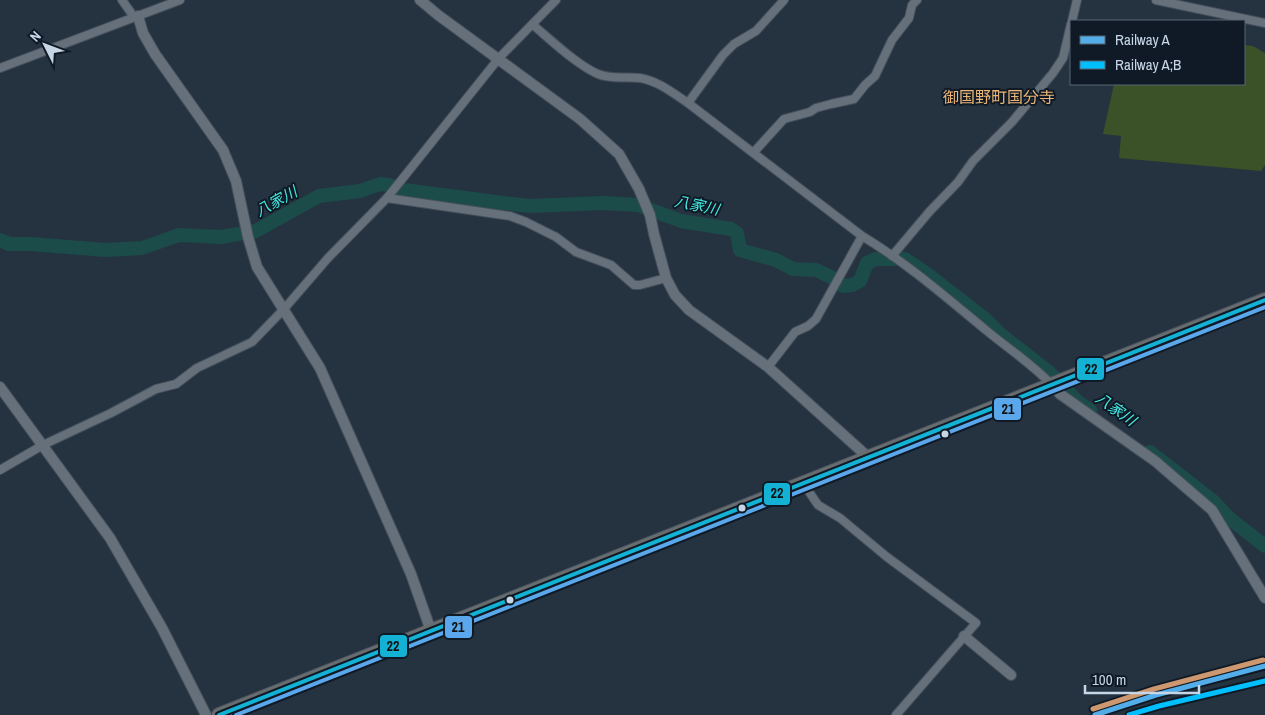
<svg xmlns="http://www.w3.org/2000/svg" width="1265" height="715" viewBox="0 0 1265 715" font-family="'Archivo Narrow','Noto Sans JP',sans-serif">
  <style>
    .green { fill: #3b5127 }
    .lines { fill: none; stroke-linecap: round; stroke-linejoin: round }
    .river { stroke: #1b4c4a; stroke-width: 14 }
    .minor-casing { stroke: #444f5c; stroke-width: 10 }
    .tertiary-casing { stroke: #444f5c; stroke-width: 12 }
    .trunk-casing { stroke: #444f5c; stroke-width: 16 }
    .minor { stroke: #66707b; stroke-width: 8 }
    .tertiary { stroke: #66707b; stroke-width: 10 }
    .trunk { stroke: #686c6e; stroke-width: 14 }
    .bus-1-casing { stroke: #0f1a26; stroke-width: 8 }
    .bus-2-casing { stroke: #0f1a26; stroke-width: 8 }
    .bus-1 { stroke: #13b2d5; stroke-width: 4 }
    .bus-2 { stroke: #5aa8eb; stroke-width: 4 }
    .rail-1-casing { stroke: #0f1a26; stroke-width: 9 }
    .rail-2-casing { stroke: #0f1a26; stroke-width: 9 }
    .rail-3-casing { stroke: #0f1a26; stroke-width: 9 }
    .rail-1 { stroke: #53ade8; stroke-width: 5 }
    .rail-2 { stroke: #00bfff; stroke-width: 5 }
    .rail-3 { stroke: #cd976f; stroke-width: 5 }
    .bus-dot { fill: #c7d6e6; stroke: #0f1a26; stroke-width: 2 }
    .labels { text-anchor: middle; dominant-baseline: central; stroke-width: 4; stroke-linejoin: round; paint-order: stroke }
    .water-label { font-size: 15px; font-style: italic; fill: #45ebe2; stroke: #0f1a26 }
    .quarter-label { font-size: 16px; fill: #eab577; stroke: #0f1a26 }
    .line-badge { stroke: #0f1a26; stroke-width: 2 }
    .pale-badge-label { font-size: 14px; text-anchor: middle; font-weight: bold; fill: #111 }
  </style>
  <rect width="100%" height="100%" fill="#253340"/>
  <!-- green -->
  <polygon class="green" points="1244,45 1253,46 1265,53 1265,165 1261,171 1119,158 1121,136 1103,134 1114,84 1244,84"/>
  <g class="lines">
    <!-- river -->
    <g class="river">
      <polyline points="0,240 9,244 30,244 106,250 142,248 179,235 221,237 256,231 319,196 360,191 380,184 389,185 404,190 503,203 530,206 603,203 638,205 681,221 731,229 737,233 740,250 776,260 793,269 816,270 831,277 843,286 852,285 860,281 867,263 876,259 905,259 927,274 984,318 1000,334 1050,373 1079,403 1090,410"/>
      <polyline points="1150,452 1213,501 1229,518 1265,546"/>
    </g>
    <defs>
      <g id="minor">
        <polyline points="122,0 134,17"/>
        <polyline points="1156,0 1265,23"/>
        <polyline points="1072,21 1077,0"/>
        <path d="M533,25C551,40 577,65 598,74C613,80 626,76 640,78C658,81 673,93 688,103L862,236C907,263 947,298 987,331C1009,349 1033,365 1052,385"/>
        <polyline points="0,68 180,0"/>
        <polyline points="688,103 723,55 734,44 756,31 784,0"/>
        <polyline points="754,152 784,119 810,112 816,108 831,104 854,99 865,85 875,76 892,40 909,18 912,5 917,0"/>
        <polyline points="387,198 510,216 526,222 556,237 576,252 611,265 634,285 640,285 666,278"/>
        <polyline points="892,256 930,211 958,182 973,161 1012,122 1053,73 1063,58 1071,24"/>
        <polyline points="768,367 795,332 808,326 816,319 862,236"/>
        <polyline points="0,470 43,445 111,413 156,389 176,384 197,368 252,342 284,309 328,258 387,198 499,58 556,0"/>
        <polyline points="803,483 818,505 840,518 887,557 976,623 896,715"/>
      </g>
      <g id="tertiary">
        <polyline points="420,0 438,15 580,119 619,154 639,189 650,215 654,234 666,278 675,295 689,310 768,367 868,457"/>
        <polyline points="138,16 143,33 155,54 223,150 236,181 248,237 257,267 320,368 411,574 431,631"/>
        <polyline points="1052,385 1060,394 1155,461 1212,510 1265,598"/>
        <polyline points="0,387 110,538 162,628 206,715"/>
        <polyline points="964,636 1011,675"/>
      </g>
      <polyline id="trunk" points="219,715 1265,300"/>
    </defs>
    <!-- minor casing -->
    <use href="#minor" class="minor-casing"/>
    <!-- tertiary casing -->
    <use href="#tertiary" class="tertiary-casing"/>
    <!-- trunk casing -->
    <use href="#trunk" class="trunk-casing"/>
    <!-- minor -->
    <use href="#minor" class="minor"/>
    <!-- tertiary -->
    <use href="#tertiary" class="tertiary"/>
    <!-- trunk -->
    <use href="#trunk" class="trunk"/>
    <defs>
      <polyline id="bus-1" points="219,715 1265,300"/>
      <polyline id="bus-2" points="236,715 1265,307"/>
    </defs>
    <!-- bus-1 casing -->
    <use href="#bus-1" class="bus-1-casing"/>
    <!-- bus-2 casing -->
    <use href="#bus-2" class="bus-2-casing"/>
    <!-- bus-1 -->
    <use href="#bus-1" class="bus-1"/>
    <!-- bus-2 -->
    <use href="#bus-2" class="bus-2"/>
    <defs>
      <polyline id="rail-1" points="1095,715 1156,695 1265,666"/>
      <polyline id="rail-2" points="1129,715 1159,706 1265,681"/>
      <polyline id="rail-3" points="1093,709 1154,689 1263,660"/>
    </defs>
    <!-- rail-1 casing -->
    <use href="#rail-1" class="rail-1-casing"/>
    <!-- rail-2 casing -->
    <use href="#rail-2" class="rail-2-casing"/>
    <!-- rail-3 casing -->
    <use href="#rail-3" class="rail-3-casing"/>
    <!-- rail-1 -->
    <use href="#rail-1" class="rail-1"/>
    <!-- rail-2 -->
    <use href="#rail-2" class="rail-2"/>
    <!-- rail-3 -->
    <use href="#rail-3" class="rail-3"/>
  </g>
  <!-- markers -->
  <g class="bus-dot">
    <circle cx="945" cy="434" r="4.5"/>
    <circle cx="742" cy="508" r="4.5"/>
    <circle cx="510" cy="600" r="4.5"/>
  </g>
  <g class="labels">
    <!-- water labels -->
    <g class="water-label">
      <text transform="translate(276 201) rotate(-29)">八家川</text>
      <text transform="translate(697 205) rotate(12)">八家川</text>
      <text transform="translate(1116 409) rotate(35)">八家川</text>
    </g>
    <!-- quarter labels -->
    <g class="quarter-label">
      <text x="999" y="97">御国野町国分寺</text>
    </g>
  </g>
  <g class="line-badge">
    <rect x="1076" y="357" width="29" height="24" rx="5" fill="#13b2d5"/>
    <rect x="993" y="397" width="29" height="24" rx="5" fill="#5aa8eb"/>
    <rect x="763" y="482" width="28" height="24" rx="5" fill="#13b2d5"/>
    <rect x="444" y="615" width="29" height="24" rx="5" fill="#5aa8eb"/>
    <rect x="379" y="634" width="29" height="24" rx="5" fill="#13b2d5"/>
  </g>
  <g class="pale-badge-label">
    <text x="1091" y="374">22</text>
    <text x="1008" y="414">21</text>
    <text x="777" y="498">22</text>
    <text x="458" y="632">21</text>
    <text x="393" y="651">22</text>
  </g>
  <!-- legend -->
  <rect x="1070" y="20" width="175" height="65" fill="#0f1a26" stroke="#596573"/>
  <rect x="1080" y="36" width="25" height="8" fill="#53ade8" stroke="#596573"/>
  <text x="1115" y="45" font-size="15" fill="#c7d6e6">Railway A</text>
  <rect x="1080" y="61" width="25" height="8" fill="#00bfff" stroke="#596573"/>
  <text x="1115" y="70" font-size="15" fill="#c7d6e6">Railway A;B</text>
  <!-- north arrow -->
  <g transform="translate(45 45) rotate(312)" stroke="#0f1a26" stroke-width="4" paint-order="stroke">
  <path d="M0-4L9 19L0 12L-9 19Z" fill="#c7d6e6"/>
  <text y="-8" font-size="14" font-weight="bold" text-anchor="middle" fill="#c7d6e6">N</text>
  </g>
  <!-- scale -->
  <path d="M1085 685v8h114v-8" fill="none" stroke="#c7d6e6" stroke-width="2.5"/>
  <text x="1092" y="685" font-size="15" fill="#c7d6e6" stroke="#0f1a26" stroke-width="4" paint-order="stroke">100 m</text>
</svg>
